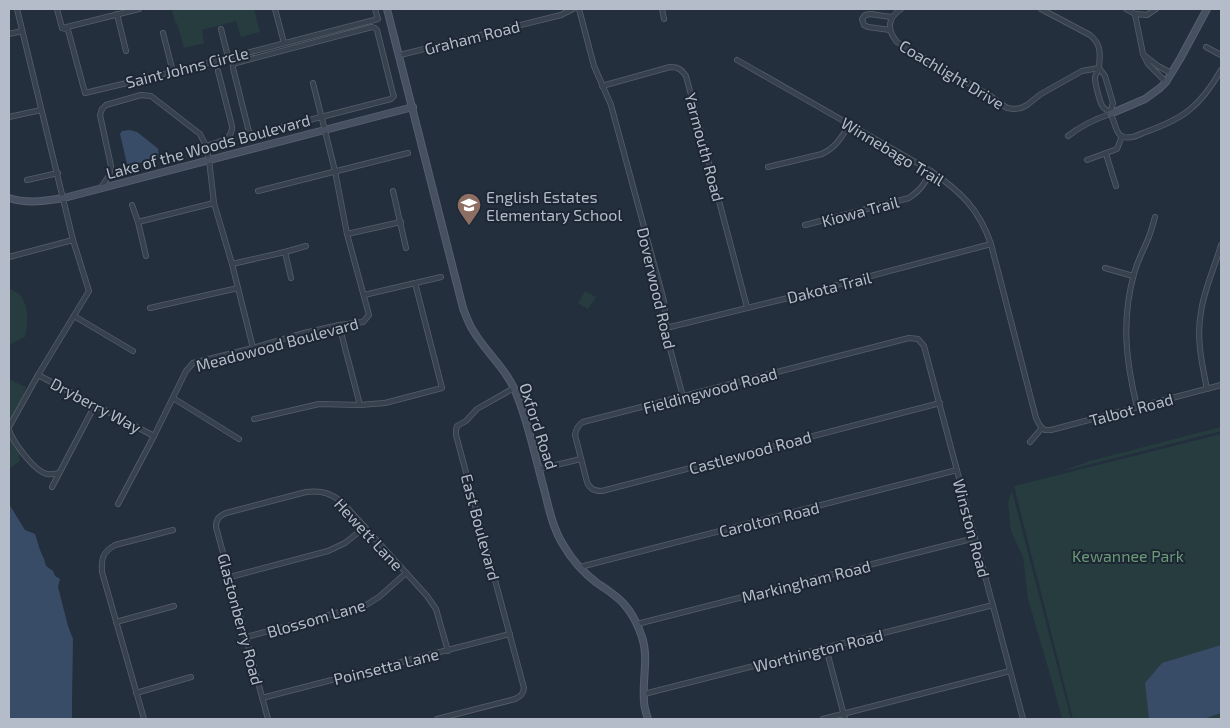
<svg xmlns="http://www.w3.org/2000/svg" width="1230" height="728" viewBox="0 0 1230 728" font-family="'Exo 2',sans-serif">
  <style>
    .green { fill: #263c3f }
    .water { fill: #394c67 }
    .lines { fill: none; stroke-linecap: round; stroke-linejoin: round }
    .street-casing { stroke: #565f6c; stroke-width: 6 }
    .secondary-casing { stroke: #565f6c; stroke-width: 8 }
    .street { stroke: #38414e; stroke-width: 4.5 }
    .secondary { stroke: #465061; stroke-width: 6 }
    .labels { text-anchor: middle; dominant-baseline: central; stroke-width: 4; stroke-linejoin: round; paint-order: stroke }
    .street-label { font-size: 16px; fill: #b4bcc9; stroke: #1d2633 }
    .poi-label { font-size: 16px; fill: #b4bcc9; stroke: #1d2633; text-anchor: start }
    .park-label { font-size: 16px; fill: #6b9a76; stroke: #1d2633 }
  </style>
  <rect width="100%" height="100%" fill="#242f3e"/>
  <!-- green -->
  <g class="green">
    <polygon points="172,9 254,9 260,32 241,37 236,21 202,30 204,43 184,48 177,23 175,23"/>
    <path d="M9,288C12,290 17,292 19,294C30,306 28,323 25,337L9,345Z"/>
    <polygon points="585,291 596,297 588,309 578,303"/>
    <polygon points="9,379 26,387 24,394 9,422"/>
    <polygon points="1221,427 1221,431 1060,472 1090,461"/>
    <polygon points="1221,434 1221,719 1073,719 1014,486"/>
    <polygon points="9,437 19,453 20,461 9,469"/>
    <polygon points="1012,491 1071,719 1062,719 1053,685 1028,599 1023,557 1011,531 1008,503"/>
  </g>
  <!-- water -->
  <g class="water">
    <polygon points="130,130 137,132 156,147 158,149 159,158 131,165 127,164 120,134 122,131"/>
    <polygon points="9,504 25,530 35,534 40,550 44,559 46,566 53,571 55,576 60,579 58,587 68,626 73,639 72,700 72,719 9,719"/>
    <polygon points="1221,645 1221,713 1203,719 1149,719 1145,683 1162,663"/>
  </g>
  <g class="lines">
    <defs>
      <g id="street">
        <polyline points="57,9 62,28"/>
        <polyline points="275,9 284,43"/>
        <polyline points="579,9 594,66 611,105 664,301 668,341 683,397"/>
        <polyline points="662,9 664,19"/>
        <path d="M901,9C887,18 887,30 897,42L989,95L1007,108L1014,109L1021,108L1027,105L1041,94L1073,76L1082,71L1099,68C1100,54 1102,45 1090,35L1041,9"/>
        <polyline points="1126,9 1135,14 1143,54 1148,64 1166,82"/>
        <polyline points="117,14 126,51"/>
        <polyline points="1135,14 1147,15 1156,9"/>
        <polygon points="372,27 375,28 377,30 393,94 394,96 391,99 255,134 252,134 249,132 233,68 233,65 236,63"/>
        <polyline points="62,28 68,30 85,93 173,72 378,19 375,9"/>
        <polyline points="63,28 139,9"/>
        <polyline points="221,29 228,57"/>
        <polyline points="890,30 868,27 864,25 862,19 865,15 870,14 891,17"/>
        <polyline points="163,33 173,72"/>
        <polyline points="9,34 22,31"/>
        <polyline points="1206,47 1221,55"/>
        <polyline points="400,55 561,15 573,9"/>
        <polyline points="1144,55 1158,66 1171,73"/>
        <path d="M737,60L931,171C961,192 979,209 991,244L1036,418L1039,424L1042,428"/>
        <path d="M602,86L670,67C678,67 681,69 686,76L747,307"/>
        <path d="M1110,114L1113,103L1105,76L1099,68C1098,71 1095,75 1095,78C1095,83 1100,104 1103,107C1105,109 1107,110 1109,112C1115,118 1114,131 1121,136C1128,140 1137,136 1143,133C1183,119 1200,107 1221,70"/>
        <polyline points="9,117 41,110"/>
        <path d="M1068,136C1081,126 1095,119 1110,114"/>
        <path d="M206,146C217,142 233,141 232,126L218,71"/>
        <polyline points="1106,154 1116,186"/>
        <polyline points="1087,160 1117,149 1122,136"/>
        <path d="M768,167L822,154C837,147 841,137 850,124"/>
        <polyline points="27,180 58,173"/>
        <polyline points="100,189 109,176 111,166 100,115 102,109 106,105 141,95 151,96 200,134 206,146 209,160 214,203 232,264 253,348"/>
        <polyline points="258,191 408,153"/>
        <polyline points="393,191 406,248"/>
        <polyline points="132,205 138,222 146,256"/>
        <polyline points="138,222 214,203"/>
        <path d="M805,225L909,198C920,191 926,183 931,171"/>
        <polyline points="347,234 401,222"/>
        <polyline points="285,252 291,278"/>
        <polyline points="9,257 73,240"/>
        <polyline points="232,264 285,252 306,246"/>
        <polyline points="1105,268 1133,276"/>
        <polyline points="364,295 441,277"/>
        <polyline points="150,308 238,288"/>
        <polyline points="74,316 133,351"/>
        <polyline points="339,325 360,405"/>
        <polyline points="666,328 788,298 991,244"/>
        <polyline points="38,375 154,436"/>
        <path d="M1207,389C1202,364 1196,338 1201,312C1204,289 1215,267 1221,245"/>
        <polyline points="173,398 239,439"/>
        <path d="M940,403L602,491C594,491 590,489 587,482L575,435C576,429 578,425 583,422L909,338L918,339L924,346L1023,719"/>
        <path d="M1137,407C1126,362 1121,320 1134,274C1137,262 1143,251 1148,239C1151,232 1153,224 1155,217"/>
        <polyline points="254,419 319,404 360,405 385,403 442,388 415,283"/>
        <polyline points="9,427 38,375 89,291 73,240 17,9"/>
        <polyline points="1042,428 1045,430 1051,430 1221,385"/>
        <path d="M9,430C13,442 34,471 47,474C51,475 55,474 59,473"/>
        <polyline points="1030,442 1042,428"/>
        <polyline points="539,469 581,459"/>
        <polyline points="52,487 95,405"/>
        <polyline points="118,504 154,436 186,371 193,363 253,348 304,333 339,325 363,322 369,315 347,234 335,171 313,83"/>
        <polyline points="580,567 957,470"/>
        <polyline points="230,577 328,551 345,543 365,527"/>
        <polyline points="116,622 174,606"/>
        <polyline points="637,624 975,538"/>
        <polyline points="246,637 366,605 379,597 406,573"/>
        <polyline points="826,648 845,719"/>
        <polyline points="136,693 191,677"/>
        <polyline points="644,694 993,605"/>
        <polyline points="262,698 510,634"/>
        <path d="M144,719L102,572C101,558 103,552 115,545L173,530"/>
        <path d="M268,719L216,527C216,519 219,516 226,513L306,492C321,490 331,493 343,503L427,596L436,609L448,651"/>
        <path d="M437,719L515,699C521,696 523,694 524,688L456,435V430L457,426L466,421L477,409L514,388"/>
        <polyline points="823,719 1010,671"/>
      </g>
      <g id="secondary">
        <path d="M387,9L463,308C466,316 469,325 474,332C488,355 509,371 518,398C529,426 536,460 544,489C549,509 553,529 564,546C572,560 584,573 597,583C606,589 616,595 624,604C632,613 638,625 642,637C649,658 642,679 644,701C644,707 646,713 648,719"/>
        <polyline points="1110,114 1145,99 1160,88 1166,82 1180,59 1207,9"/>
        <path d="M9,198C27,204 46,201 64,198L413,107"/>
      </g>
    </defs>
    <!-- street casing -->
    <use href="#street" class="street-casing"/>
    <!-- secondary casing -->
    <use href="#secondary" class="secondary-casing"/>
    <!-- street -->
    <use href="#street" class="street"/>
    <!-- secondary -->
    <use href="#secondary" class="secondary"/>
  </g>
  <!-- icons -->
  <defs>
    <symbol id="school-pin" viewBox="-11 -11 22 30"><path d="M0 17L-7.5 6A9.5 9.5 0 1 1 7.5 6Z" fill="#8d6e63" stroke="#1d2633"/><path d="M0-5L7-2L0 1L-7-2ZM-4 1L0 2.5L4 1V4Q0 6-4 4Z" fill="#fff"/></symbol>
  </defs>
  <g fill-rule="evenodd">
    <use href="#school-pin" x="455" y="191" width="28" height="38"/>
  </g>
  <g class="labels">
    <!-- street labels -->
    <g class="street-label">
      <text transform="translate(472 37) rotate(-14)">Graham Road</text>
      <text transform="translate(187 67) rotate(-14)">Saint Johns Circle</text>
      <text transform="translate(952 74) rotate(31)">Coachlight Drive</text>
      <text transform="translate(208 146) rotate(-15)">Lake of the Woods Boulevard</text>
      <text transform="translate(705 147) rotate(75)">Yarmouth Road</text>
      <text transform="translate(893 151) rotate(31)">Winnebago Trail</text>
      <text transform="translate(860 211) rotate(-15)">Kiowa Trail</text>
      <text transform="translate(829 287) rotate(-14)">Dakota Trail</text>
      <text transform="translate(657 288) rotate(77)">Doverwood Road</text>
      <text transform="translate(277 344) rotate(-15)">Meadowood Boulevard</text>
      <text transform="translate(710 390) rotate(-15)">Fieldingwood Road</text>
      <text transform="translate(96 405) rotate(28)">Dryberry Way</text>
      <text transform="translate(1131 409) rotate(-15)">Talbot Road</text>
      <text transform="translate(539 426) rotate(72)">Oxford Road</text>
      <text transform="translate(750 452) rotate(-15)">Castlewood Road</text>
      <text transform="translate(769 519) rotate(-14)">Carolton Road</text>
      <text transform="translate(481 527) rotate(75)">East Boulevard</text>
      <text transform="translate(972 528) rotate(75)">Winston Road</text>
      <text transform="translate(369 534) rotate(47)">Hewett Lane</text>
      <text transform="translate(806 581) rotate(-14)">Markingham Road</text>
      <text transform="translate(316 618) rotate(-16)">Blossom Lane</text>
      <text transform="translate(241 619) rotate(75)">Glastonberry Road</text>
      <text transform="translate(818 650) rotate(-14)">Worthington Road</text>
      <text transform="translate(386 666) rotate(-14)">Poinsetta Lane</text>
    </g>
    <!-- poi labels -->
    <g class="poi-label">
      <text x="486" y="196">English Estates<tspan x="486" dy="18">Elementary School</tspan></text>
    </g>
    <!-- park labels -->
    <g class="park-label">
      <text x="1128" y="555">Kewannee Park</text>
    </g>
  </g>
  <!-- border -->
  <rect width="1230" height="728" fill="none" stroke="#b4bcc9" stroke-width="20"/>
</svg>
